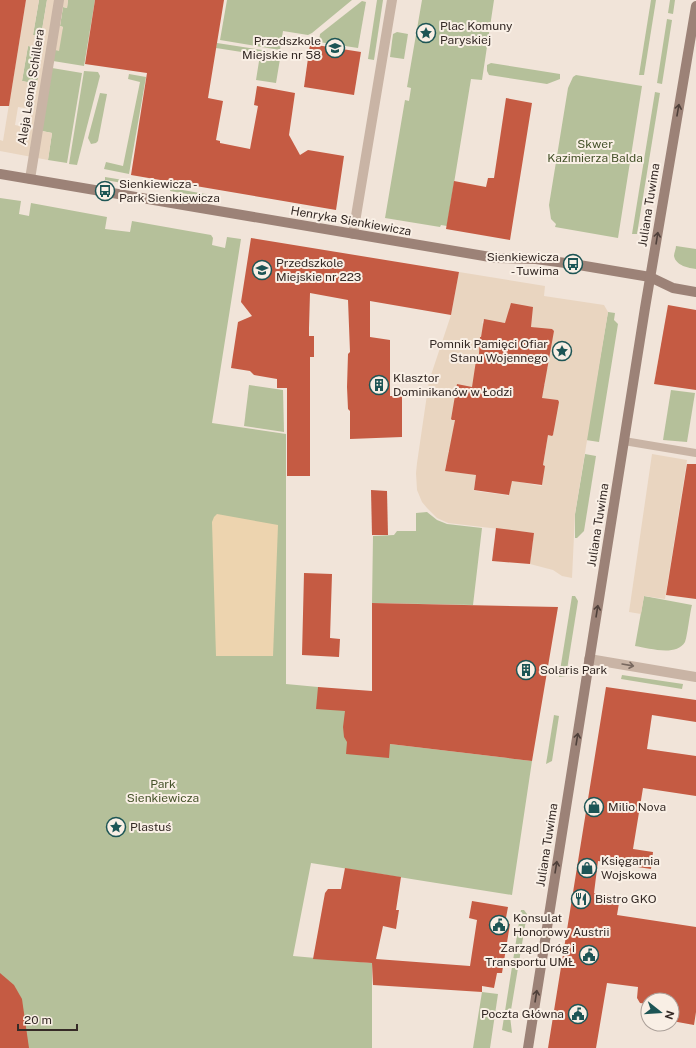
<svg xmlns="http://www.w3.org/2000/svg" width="696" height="1048" viewBox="0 0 696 1048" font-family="'Public Sans',sans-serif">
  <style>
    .green { fill: #b5c09a }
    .sand { fill: #edd4af }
    .plaza { fill: #e9d5c0; fill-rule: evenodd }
    .building { fill: #c55b43 }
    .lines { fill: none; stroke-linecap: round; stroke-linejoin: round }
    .lane { stroke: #c9b4a5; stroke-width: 8 }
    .street { stroke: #c9b4a5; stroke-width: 10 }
    .secondary { stroke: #9c8277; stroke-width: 10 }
    .oneway { stroke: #4f403a }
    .oneway2 { stroke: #78685f }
    .labels { text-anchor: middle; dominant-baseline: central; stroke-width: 4; stroke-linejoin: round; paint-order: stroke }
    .poi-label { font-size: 12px; fill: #352a26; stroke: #f9efe5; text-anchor: start }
    .street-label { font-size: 12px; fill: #352a26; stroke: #f9efe5 }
    .park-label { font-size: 12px; fill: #46532b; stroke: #f9efe5 }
  </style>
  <rect width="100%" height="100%" fill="#f1e4d9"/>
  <!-- green -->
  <g class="green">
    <polygon points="39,0 47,0 41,36 33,35"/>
    <polygon points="68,0 95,0 84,66 53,61 55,50 63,27 60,26 63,7 67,8"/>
    <polygon points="227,0 352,0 312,33 308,35 283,31 280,50 220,40"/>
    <polygon points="377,0 383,0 374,60 368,59"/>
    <polygon points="422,0 494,0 482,80 471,79 447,226 441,225 440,227 385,218 405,100 409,101 411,88 407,87"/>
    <polygon points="651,0 656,0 644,75 639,75"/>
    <polygon points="670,0 675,0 673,14 668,13"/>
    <polygon points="362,1 366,2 358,48 319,42 320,34"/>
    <polygon points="667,19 672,20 662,84 657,83"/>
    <polygon points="397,32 408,34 404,59 390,57 393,34"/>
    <polygon points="217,43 281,53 276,83 256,80 260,55 216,48"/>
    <polygon points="28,46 43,49 37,84 22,81"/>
    <polygon points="491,63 560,74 560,79 547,84 489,75 487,71 487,65"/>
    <polygon points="52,68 82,73 67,163 48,160 52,133 42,131"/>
    <polygon points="84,71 98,72 100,76 77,165 69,164"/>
    <polygon points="129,74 146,77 129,174 104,169 106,162 123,166 140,82 128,79"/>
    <polygon points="576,75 642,86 618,238 555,227 556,224 551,219 549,205 568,88 573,77"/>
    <polygon points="655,92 660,93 637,234 632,234"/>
    <polygon points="100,93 107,94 98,141 96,143 91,144 88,138"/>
    <polygon points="105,177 153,185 152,188 105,180"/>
    <polygon points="171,188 217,196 217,199 170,191"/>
    <polygon points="0,198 21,201 19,214 29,216 31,203 107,217 105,229 130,232 132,221 211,235 213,238 212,245 225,248 227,237 241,239 212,423 286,434 286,684 318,687 390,744 532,761 512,895 311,863 293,956 372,963 372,1048 0,1048"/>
    <path d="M676,246L696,249V269C689,268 676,266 674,256C674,253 676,249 676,246Z"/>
    <polygon points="608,312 615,313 614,320 618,324 599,442 586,440"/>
    <polygon points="249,385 283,390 284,432 244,426"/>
    <polygon points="671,390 695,393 687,442 663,440"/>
    <polygon points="585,454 596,456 584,531 577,538 575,538 575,514"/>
    <polygon points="427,512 437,520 447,524 482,528 473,605 372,603 373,536 394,535 397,531 416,531 416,513"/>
    <polygon points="572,596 575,596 578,601 566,676 559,677"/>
    <path d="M644,596L692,605C690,612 687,638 685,642C676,657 649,648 635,646Z"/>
    <polygon points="622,675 683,684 682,689 621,679"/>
    <polygon points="554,715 559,716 552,761 546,764"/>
    <polygon points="521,910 524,910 527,914 510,1016 512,1033 502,1030"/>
    <polygon points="482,992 498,994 490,1048 473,1048"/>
  </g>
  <!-- sand -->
  <polygon class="sand" points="217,514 278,525 273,656 216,656 212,522 214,517"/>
  <!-- plaza -->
  <g class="plaza">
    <path d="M26,0H39L33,35L41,36L47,0H68L67,8L63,7L60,26L63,27L59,51L55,50L42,131L52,133L48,160L0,151V140L3,141ZM28,46L43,49L37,84L22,81ZM18,107L32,109L29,128L15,125Z"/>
    <path d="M459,272L545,286L544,296L604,305L608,312L575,514L572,578L562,576L553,570L530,564L534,533L448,523L437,518L427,508L422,502L417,490L416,473L417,463L429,381L451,315ZM528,306L532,307L529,327H535L547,365H548V368H546L544,382H545V385H544L541,399L558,400L553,431L554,432L553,434L551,436L548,434L543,465L545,466L544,468L542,485L541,486L511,480L508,496L506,495L475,491L474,490L476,475L445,469L449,453L448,451H451L455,419L452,420L451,418L457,389L455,388L456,386L473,388L481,341L480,337H481L484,324L482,323L483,320H487V321L501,323L502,322L508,324L509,307Z"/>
    <polygon points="652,454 687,460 665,599 644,596 641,614 629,612"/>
  </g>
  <!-- building -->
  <g class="building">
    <polygon points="0,0 26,0 9,106 0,106"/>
    <polygon points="95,0 224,0 208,98 223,101 216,140 220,141 220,143 250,149 258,106 254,105 257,86 295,93 289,135 300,155 308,150 344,156 336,210 131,175 147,73 85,64"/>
    <polygon points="310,44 361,52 354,95 304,87"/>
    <polygon points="506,98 532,103 510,240 446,229 454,181 486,187 488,178 494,178"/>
    <polygon points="251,238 459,272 451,315 370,301 370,337 390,340 390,396 402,396 402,437 350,439 350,411 348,409 347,387 348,354 350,352 348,300 310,293 309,328 309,336 314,336 314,357 310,357 310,476 287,476 287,388 277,388 277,379 254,375 250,371 231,368 238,322 252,316 241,302"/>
    <polygon points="511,303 533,307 531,327 552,329 554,331 542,398 558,400 559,402 553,435 552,436 548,435 543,465 545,466 542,485 512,481 509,495 474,490 476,475 445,471 455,420 452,420 451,419 457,384 472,387 477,354 479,354 480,337 481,337 484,319 505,323"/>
    <polygon points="668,305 696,310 696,390 654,384"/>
    <polygon points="687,464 696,464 696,599 666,595"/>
    <polygon points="371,490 387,491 388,535 372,535"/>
    <polygon points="496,528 534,533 530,564 492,561"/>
    <polygon points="304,573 332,574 330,638 340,639 339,657 302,655"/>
    <polygon points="372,603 558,607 532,761 390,744 389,758 346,754 347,742 344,737 343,727 345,711 316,709 318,687 372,691"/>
    <polygon points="606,687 696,700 696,722 652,715 647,749 696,756 696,796 643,788 633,849 653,852 651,869 598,861 594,893 620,897 617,915 696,927 696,1012 694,1025 672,1021 672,1000 648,1000 648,1004 640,1003 637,998 638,987 607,983 596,1048 548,1048"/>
    <polygon points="345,868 401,877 396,910 399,910 396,929 383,926 376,959 470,966 477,920 469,918 472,901 508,907 505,923 510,924 502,973 497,973 494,988 482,986 482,992 373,985 372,963 313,959 325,893 328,889 341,889"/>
    <polygon points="0,973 14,985 22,999 29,1048 0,1048"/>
  </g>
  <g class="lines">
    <!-- lane -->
    <polyline class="lane" points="624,441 696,453"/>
    <!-- street -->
    <g class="street">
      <polyline points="30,179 59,0"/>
      <polyline points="353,234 392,0"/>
      <polyline points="589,659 696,677"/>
    </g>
    <!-- secondary -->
    <g class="secondary">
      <polyline points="0,174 496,258 536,259 573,264 650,277 673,288 696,292"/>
      <polyline points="528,1048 645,308 696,6"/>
    </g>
  </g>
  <!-- one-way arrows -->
  <defs><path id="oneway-shaft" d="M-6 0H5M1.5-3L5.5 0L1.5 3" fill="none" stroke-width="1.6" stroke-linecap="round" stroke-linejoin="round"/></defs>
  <g class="oneway">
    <use href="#oneway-shaft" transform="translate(678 110) rotate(-80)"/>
    <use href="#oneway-shaft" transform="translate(657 238) rotate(-81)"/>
    <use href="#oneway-shaft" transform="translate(597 611) rotate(-81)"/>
    <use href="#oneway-shaft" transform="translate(577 739) rotate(-81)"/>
    <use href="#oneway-shaft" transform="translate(556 867) rotate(-81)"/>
    <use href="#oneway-shaft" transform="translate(536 996) rotate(-81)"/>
  </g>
  <use class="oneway2" href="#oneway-shaft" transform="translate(628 665) rotate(10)"/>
  <!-- icons -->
  <defs>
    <symbol id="sight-ring" viewBox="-11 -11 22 22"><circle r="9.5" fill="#f9efe5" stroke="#1d5555" stroke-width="1.5"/><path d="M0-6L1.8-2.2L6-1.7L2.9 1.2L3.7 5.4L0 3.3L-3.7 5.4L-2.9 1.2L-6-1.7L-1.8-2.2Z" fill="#1d5555"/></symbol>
    <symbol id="school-ring" viewBox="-11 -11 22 22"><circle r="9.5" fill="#f9efe5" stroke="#1d5555" stroke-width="1.5"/><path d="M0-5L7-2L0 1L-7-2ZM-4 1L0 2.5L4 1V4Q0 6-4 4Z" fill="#1d5555"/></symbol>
    <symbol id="bus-ring" viewBox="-11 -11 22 22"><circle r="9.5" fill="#f9efe5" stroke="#1d5555" stroke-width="1.5"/><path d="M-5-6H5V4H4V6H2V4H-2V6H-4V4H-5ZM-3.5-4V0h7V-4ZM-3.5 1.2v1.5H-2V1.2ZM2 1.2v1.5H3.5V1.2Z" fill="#1d5555"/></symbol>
    <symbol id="building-ring" viewBox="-11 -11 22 22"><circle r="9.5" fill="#f9efe5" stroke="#1d5555" stroke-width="1.5"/><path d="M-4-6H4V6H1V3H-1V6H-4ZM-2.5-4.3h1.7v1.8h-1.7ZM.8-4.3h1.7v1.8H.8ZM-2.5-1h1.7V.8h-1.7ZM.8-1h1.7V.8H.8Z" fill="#1d5555"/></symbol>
    <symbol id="shop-ring" viewBox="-11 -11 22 22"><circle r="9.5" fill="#f9efe5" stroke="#1d5555" stroke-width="1.5"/><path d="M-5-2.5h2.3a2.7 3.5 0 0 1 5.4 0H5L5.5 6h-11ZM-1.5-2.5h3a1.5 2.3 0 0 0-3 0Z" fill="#1d5555"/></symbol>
    <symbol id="restaurant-ring" viewBox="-11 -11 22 22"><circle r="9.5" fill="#f9efe5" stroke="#1d5555" stroke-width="1.5"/><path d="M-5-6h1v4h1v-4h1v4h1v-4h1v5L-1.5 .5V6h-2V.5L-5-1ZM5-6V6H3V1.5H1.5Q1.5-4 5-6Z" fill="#1d5555"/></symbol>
    <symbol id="civic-ring" viewBox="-11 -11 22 22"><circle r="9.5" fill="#f9efe5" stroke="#1d5555" stroke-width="1.5"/><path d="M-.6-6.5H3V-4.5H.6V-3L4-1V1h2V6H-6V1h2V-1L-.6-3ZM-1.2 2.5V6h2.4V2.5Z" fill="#1d5555"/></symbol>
  </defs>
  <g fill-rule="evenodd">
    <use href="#sight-ring" x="415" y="22" width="22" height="22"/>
    <use href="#school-ring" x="324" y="37" width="22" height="22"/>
    <use href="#bus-ring" x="94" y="180" width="22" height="22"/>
    <use href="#bus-ring" x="562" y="253" width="22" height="22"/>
    <use href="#school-ring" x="251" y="259" width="22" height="22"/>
    <use href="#sight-ring" x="551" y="340" width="22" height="22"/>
    <use href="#building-ring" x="368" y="374" width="22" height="22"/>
    <use href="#building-ring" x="515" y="659" width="22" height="22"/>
    <use href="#shop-ring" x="583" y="796" width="22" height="22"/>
    <use href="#sight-ring" x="105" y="816" width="22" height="22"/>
    <use href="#shop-ring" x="576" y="857" width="22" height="22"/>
    <use href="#restaurant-ring" x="570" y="888" width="22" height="22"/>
    <use href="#civic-ring" x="488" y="914" width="22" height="22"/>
    <use href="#civic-ring" x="578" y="944" width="22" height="22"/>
    <use href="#civic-ring" x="567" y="1003" width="22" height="22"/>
  </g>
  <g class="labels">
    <!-- poi labels -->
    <g class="poi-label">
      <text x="440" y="26">Plac Komuny<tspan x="440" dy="14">Paryskiej</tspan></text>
      <text x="321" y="41" text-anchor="end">Przedszkole<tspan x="321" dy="14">Miejskie nr 58</tspan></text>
      <text x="119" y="184">Sienkiewicza -<tspan x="119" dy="14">Park Sienkiewicza</tspan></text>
      <text x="559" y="257" text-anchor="end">Sienkiewicza<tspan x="559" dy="14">- Tuwima</tspan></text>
      <text x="276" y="263">Przedszkole<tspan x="276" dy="14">Miejskie nr 223</tspan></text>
      <text x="548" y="344" text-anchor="end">Pomnik Pamięci Ofiar<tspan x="548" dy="14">Stanu Wojennego</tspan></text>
      <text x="393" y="378">Klasztor<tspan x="393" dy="14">Dominikanów w Łodzi</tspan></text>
      <text x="540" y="670">Solaris Park</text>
      <text x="608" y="807">Milio Nova</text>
      <text x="130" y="827">Plastuś</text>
      <text x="601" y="861">Księgarnia<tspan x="601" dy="14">Wojskowa</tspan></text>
      <text x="595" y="899">Bistro GKO</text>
      <text x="513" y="918">Konsulat<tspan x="513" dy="14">Honorowy Austrii</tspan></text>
      <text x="575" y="948" text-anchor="end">Zarząd Dróg i<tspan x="575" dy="14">Transportu UMŁ</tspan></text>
      <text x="564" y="1014" text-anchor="end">Poczta Główna</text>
    </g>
    <!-- street labels -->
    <g class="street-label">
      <text transform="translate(31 87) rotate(-81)">Aleja Leona Schillera</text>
      <text transform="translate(649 205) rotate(-81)">Juliana Tuwima</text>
      <text transform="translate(351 221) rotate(10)">Henryka Sienkiewicza</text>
      <text transform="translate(598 525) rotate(-81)">Juliana Tuwima</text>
      <text transform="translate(547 845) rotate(-81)">Juliana Tuwima</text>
    </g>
    <!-- park labels -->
    <g class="park-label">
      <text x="595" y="144">Skwer<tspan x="595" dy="14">Kazimierza Balda</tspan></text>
      <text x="163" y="784">Park<tspan x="163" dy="14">Sienkiewicza</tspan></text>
    </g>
  </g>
  <!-- north arrow -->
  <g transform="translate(660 1012) rotate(107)"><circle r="19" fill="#f9efe5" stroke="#aba099"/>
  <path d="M0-3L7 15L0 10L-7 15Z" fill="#1d5555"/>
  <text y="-6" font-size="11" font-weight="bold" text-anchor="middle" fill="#352a26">N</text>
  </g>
  <!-- scale -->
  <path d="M18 1024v6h59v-6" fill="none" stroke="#352a26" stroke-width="2"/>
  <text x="24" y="1024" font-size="12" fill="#352a26" stroke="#f9efe5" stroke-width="3" paint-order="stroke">20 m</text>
</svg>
